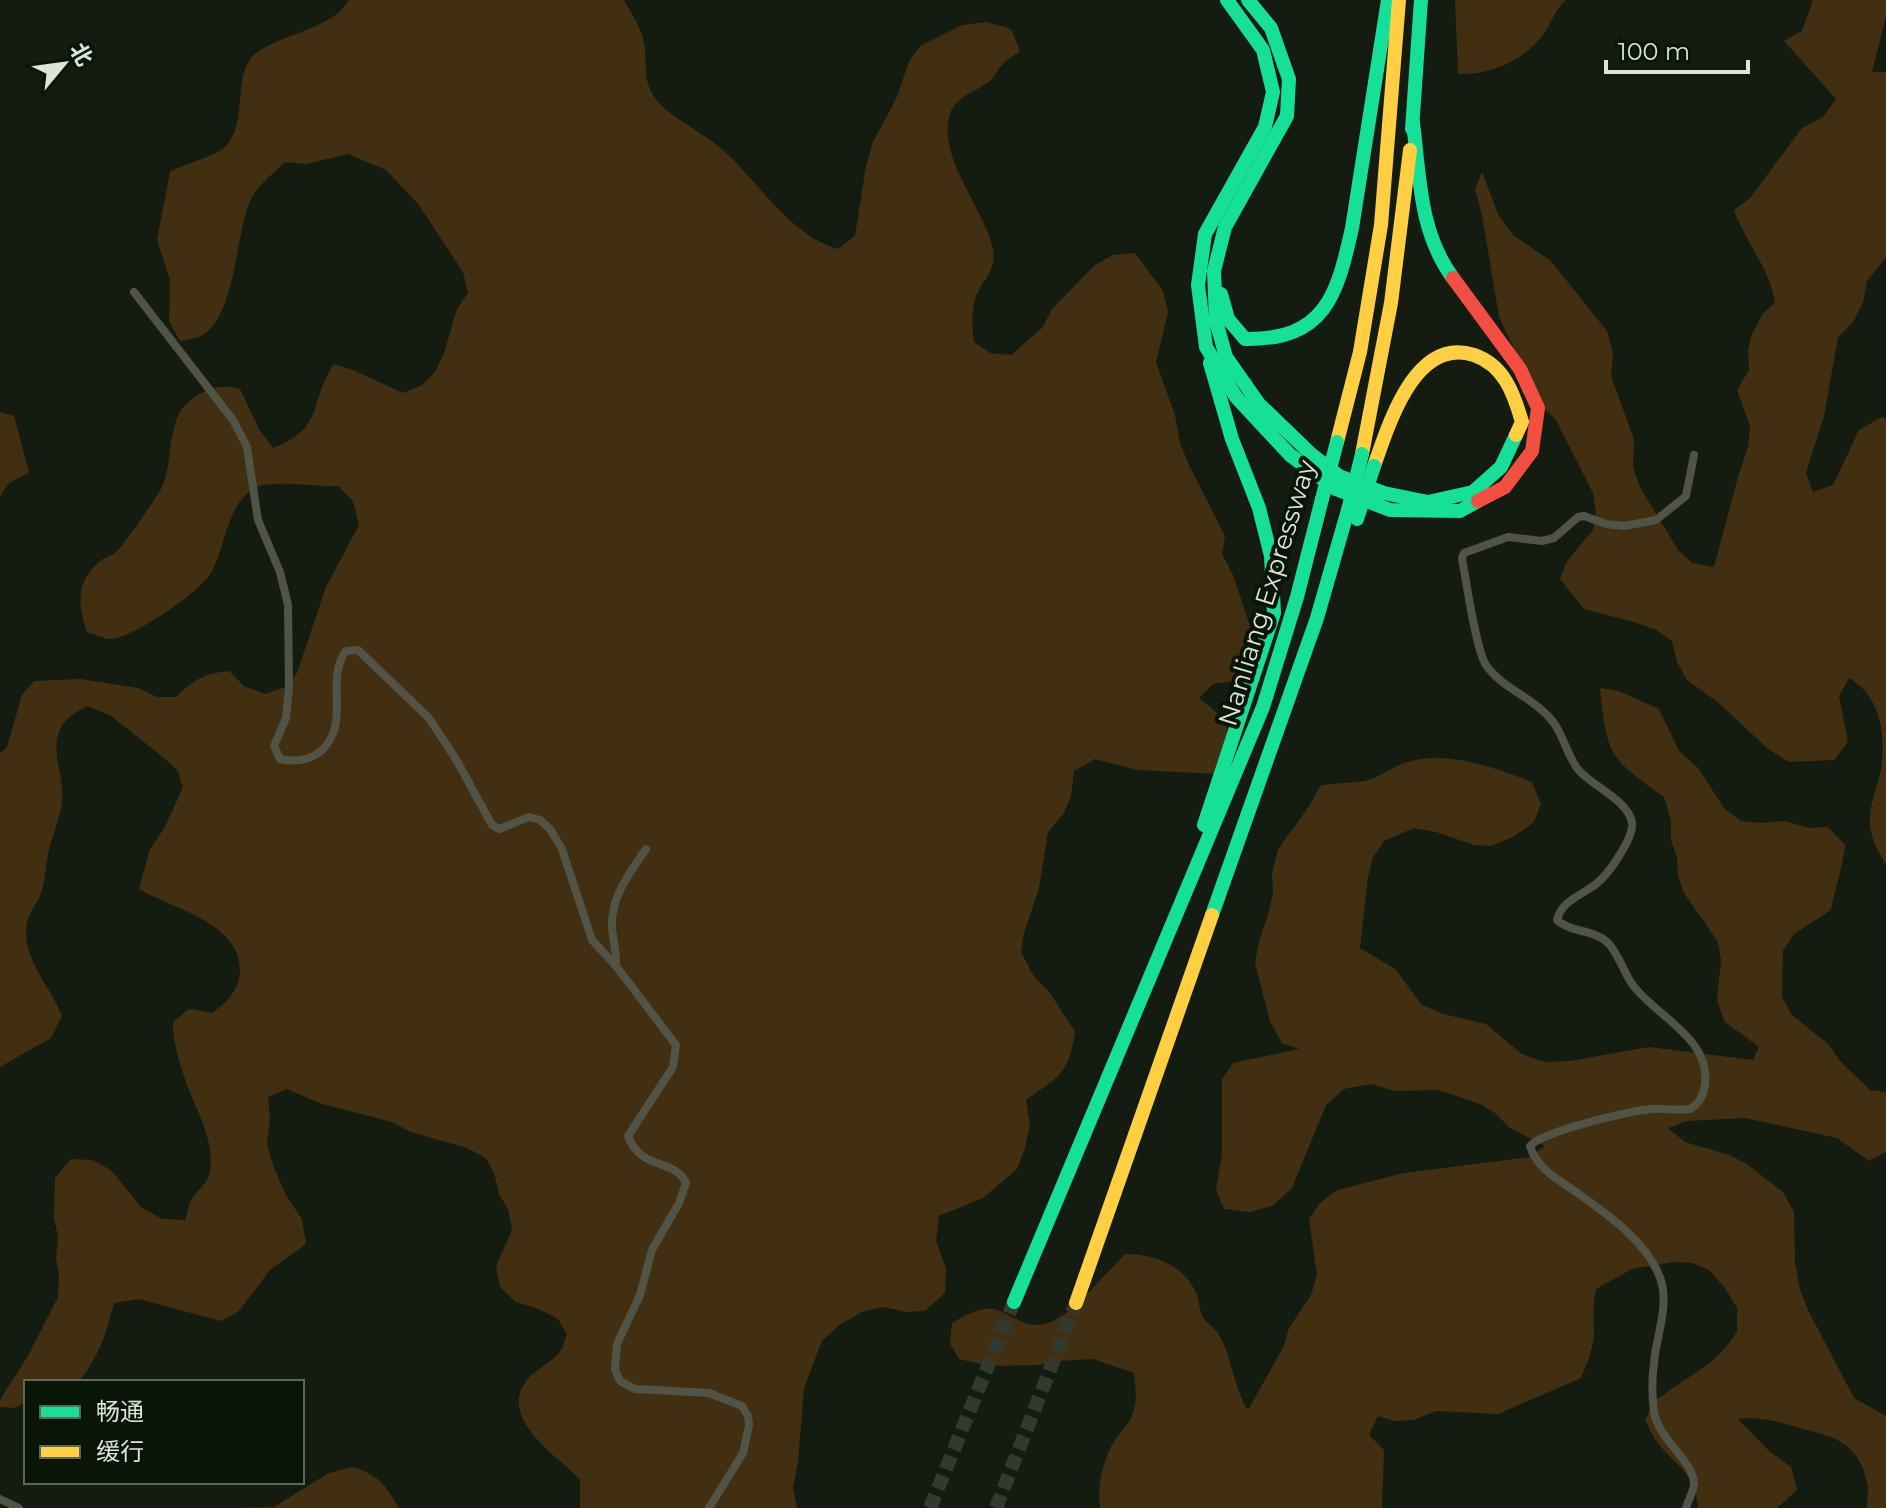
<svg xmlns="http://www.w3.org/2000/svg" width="1886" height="1508" viewBox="0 0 1886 1508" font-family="Montserrat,'Noto Sans SC',sans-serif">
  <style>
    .green { fill: #422e10 }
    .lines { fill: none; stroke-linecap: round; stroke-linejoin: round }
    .highway-tunnel { stroke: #323a30; stroke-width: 14; stroke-dasharray: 14 7; stroke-linecap: butt }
    .street { stroke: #515346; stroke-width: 8 }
    .fast { stroke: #16e098; stroke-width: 14 }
    .slow { stroke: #ffcf43; stroke-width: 14 }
    .jam { stroke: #f24e42; stroke-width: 14 }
    .fast-bridge { stroke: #16e098; stroke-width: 14 }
    .labels { text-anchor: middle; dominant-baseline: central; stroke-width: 8; stroke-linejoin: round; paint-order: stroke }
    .street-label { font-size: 26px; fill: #dce4da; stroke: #091507 }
  </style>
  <rect width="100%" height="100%" fill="#141c12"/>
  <!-- green -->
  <g class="green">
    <path d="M349,0H624C629,10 637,21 641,32C650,55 640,78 655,98C670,118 703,132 723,150C760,183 789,235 838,249L855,236L866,166L873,142L896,99L909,62L920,46L962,25L987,22L1011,29L1020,51C1013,56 1006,60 1001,66C997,71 994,77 990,81C978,91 958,95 951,111C934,154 984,207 993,249C997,272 981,281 975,299C971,313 972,328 974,342L990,353L1011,355L1043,327L1052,309L1095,265L1113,255L1135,253L1163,291L1168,312L1156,362L1175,415L1180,443L1189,465L1225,536L1222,554L1233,575L1252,632L1250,660L1235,681L1213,684L1199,698L1216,712L1228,729L1220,774L1137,770L1095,759L1074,771L1071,796L1064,813L1048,832L1039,888L1024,933L1021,952L1033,975L1050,993L1075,1032C1068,1076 1059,1076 1026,1100L1030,1125L1025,1148L1017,1169L983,1198L939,1216L936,1241L946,1269L945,1293L925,1311L906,1312L883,1307L862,1312L839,1325L822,1341L804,1388L798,1462L793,1488L797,1508H580V1479C557,1456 497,1418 527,1380C535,1369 552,1363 560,1352C563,1347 565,1339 567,1334L558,1319L539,1309L516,1302L500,1287L496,1266L512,1230L508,1209L499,1194L495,1176L486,1158L467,1148L411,1132L392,1122L322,1104L287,1089L268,1097L270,1119L267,1144L274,1168L287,1197L302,1219L306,1244L270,1270L239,1311L221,1321L139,1299L114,1303C106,1333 99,1358 78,1382H26V1402L15,1408L0,1407V1400L29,1354L58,1297L59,1276L56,1258L58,1237L54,1218L55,1178L71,1159L92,1160L111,1170L141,1207L162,1219L185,1220C187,1214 188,1207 190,1202C196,1190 207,1186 210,1171C215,1140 196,1110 186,1082C179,1062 173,1042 173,1022L189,1009L212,1013C227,1002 240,990 240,969C239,922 173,909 139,889L150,849L165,827L183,787L177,770L164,758L111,716L88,706C75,712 62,720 58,735C52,756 65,780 62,802C60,818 53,834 49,850C45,865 46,884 39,898C33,910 26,917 26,932C26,964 51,987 62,1016L51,1038L0,1067V753L7,747L22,695L34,681L80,679L138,688L157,697H176C193,680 205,673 229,671L244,686L265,694L285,687L297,673L326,587L359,525L353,501L338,486C318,487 272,480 258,487C226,501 227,544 212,571C202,591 133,638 111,639C104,639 94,634 87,632C77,605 76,581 100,561C105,557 112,556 116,552C123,546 158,496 162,487C173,465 167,424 185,405C201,390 220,383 240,389L259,429L273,448C326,428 308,402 334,364L353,370L403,393L422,385L435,372L444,353L457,309L468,293L463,272L419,205L386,170L348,154L306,164L285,162C274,173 258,185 251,199C235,231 237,320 199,337C193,339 186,340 180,341L169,321L170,280L157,240L170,172C184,164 217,156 226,146C249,122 231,74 255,54C282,33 333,29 349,0Z"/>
    <path d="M1455,0H1566C1555,10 1553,20 1545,32C1526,60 1491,75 1458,74Z"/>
    <path d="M1813,0H1886V16L1872,72H1886V257L1867,281L1863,303L1853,322L1838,337L1824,416L1806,473L1813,492L1833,485L1859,430L1882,417L1886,418V864C1878,852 1871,839 1870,824C1869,805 1877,788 1881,770C1886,736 1881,696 1849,678L1839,696L1848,742L1834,760L1789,762L1768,749L1719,703L1687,680L1677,662L1672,641L1656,630L1634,622L1584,609L1560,579L1567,561L1593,530L1596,512L1593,493L1556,420L1542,407L1499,317L1482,215L1475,189L1482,172L1499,216L1513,235L1551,261L1607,331L1613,354L1611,376L1634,440L1633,468L1640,487L1678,550L1692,563L1714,567L1738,477L1748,447L1750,426L1737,390L1749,370L1748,350L1752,334L1762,315L1775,302C1770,269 1745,241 1734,210L1750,198L1802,128L1823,117L1836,99L1784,41L1802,31Z"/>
    <polygon points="0,412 14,416 29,472 8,484 0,497"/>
    <path d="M1600,688L1619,691L1659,709L1679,751L1698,768L1724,808L1741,821L1762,823L1785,821L1809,828L1828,827L1845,845C1843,867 1835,887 1831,910L1794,934L1783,950L1782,997L1792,1015L1827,1043L1841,1062L1870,1090L1886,1092V1152L1869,1161L1837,1138L1745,1118L1687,1121L1668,1128L1685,1142L1729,1155L1747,1164L1783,1192L1794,1212L1795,1262L1800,1290L1809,1312L1854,1398L1886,1416V1508H1867C1867,1500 1869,1491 1867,1483C1859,1442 1834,1437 1800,1428C1778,1422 1761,1416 1738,1419L1769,1451L1791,1467L1797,1490L1777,1508H1698C1695,1471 1677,1468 1658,1443C1652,1436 1649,1427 1645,1420L1654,1401L1710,1363L1725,1348L1737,1332V1308L1725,1288L1709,1270L1692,1263L1674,1262L1632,1269L1596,1289C1592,1307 1594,1317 1594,1334C1593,1349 1587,1364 1581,1378L1498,1414L1436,1411L1414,1420L1394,1421L1378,1416L1369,1435L1384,1450L1382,1508H1100C1097,1488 1102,1463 1112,1445C1118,1434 1130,1424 1133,1412C1138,1400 1135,1386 1134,1373L1093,1359L1060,1361L1039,1365L989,1366L959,1359L950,1344L952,1323C964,1316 979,1307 993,1309C1012,1313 1024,1329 1045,1324C1071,1318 1105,1273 1125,1254C1153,1254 1184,1264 1196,1293C1199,1300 1199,1309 1203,1317C1207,1324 1215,1328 1219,1335C1233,1359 1233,1387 1248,1410L1283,1348L1289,1328L1311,1295L1317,1275L1309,1219L1320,1203L1337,1190L1404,1173L1529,1157L1545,1146L1510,1128L1495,1113L1480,1104L1439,1090L1395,1091L1371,1084L1344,1089L1326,1105L1292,1188L1272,1206L1249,1212L1224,1209L1216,1190L1222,1153V1079L1233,1063L1299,1049L1282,1043L1270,1022L1255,963L1259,941L1268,915L1273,893L1272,873L1278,849L1310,805L1320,786C1335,782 1349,784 1364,781C1378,779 1390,768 1404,763C1446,749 1493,767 1532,782L1541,804L1534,822L1513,837L1491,846L1474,845L1436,832L1414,828L1384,841L1373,857L1368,877L1360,948L1395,969L1422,1005L1443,1014L1486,1024L1522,1054L1544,1062L1570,1061L1649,1047L1753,1060L1759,1047L1725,1022L1717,1000L1721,960L1718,942L1684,893L1678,876L1677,857L1671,840V820L1664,797C1608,758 1607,754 1600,688Z"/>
    <path d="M352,1467C379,1475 385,1484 399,1508H236L274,1507L329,1473Z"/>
  </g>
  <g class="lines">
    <!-- highway-tunnel -->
    <g class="highway-tunnel">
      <polyline points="930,1508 1014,1302"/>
      <polyline points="996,1508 1076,1303"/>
    </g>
    <!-- street -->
    <g class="street">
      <path d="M134,292L233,420L247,447L258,520L280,572L288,605L289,688L286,718L274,746L280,759C295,762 309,761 321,751C352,723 324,680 346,651L358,650L429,718L457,761L492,825L499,829L529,817L540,820L550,829L562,849L592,940L616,966L676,1045L673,1067L628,1136C641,1171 675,1158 686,1183L679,1203L652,1250L640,1295L617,1344L615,1369L620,1381L635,1389L709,1393L742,1406L748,1416L749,1425L743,1453L709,1508"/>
      <path d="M616,966C617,952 613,941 612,928C610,898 630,872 646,849"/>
      <polyline points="0,1499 19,1508"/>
      <path d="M1686,1508C1688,1501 1693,1492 1694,1485C1695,1461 1657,1439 1654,1411C1652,1396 1652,1377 1654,1363C1656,1337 1668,1310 1662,1284C1652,1245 1607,1214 1576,1192C1558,1179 1537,1169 1530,1146C1543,1131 1630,1111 1652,1109C1665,1108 1677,1111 1690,1109C1700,1103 1704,1095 1705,1084C1711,1038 1655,1016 1632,984C1623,971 1618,952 1607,942C1593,929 1571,933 1557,920C1561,901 1582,895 1596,884C1608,875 1634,838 1632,823C1629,800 1589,785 1577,768C1565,751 1562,729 1547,715C1529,696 1501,687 1486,665C1476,650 1466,580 1462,558L1464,553L1508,537L1542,541L1554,538L1578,517L1584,516L1606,524L1624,526L1656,520L1686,496L1694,455"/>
    </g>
    <!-- fast -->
    <g class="fast">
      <polyline points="1227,0 1263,50 1273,92 1265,127 1205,234 1198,285 1206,347 1236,397 1290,455 1336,489 1390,510 1460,511 1478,501"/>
      <polyline points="1248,0 1271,28 1289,79 1287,116 1225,227 1214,271 1216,321 1226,357 1259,404 1311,454 1339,476 1384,493 1428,502 1473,492 1501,467 1516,435"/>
      <path d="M1413,123C1420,177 1419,232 1453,278"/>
      <polyline points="1412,129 1421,0"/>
      <path d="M1221,294L1228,319L1245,339C1325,340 1337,296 1352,228L1388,0"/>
      <polyline points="1204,825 1274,613 1271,556 1259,508 1232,439 1210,363"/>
      <polyline points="1212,915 1317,618 1350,503"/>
      <polyline points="1014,1302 1263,707 1297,597 1322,499"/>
    </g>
    <!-- slow -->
    <g class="slow">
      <polyline points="1337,442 1360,352 1381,225 1399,0"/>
      <polyline points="1362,454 1391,303 1410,150"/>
      <path d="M1374,466C1389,424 1415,336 1474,355C1504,365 1514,394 1522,422L1516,435"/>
      <polyline points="1076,1303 1212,915"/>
    </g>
    <!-- jam -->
    <polyline class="jam" points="1453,278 1520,369 1538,408 1532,451 1505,487 1478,501"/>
    <!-- fast-bridge -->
    <g class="fast-bridge">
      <polyline points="1322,499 1337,442"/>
      <polyline points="1350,503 1362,454"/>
      <polyline points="1357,519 1374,466"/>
    </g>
  </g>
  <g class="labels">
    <!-- street labels -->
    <g class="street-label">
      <text transform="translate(1267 593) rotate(-73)">Nanliang Expressway</text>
    </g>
  </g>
  <!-- legend -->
  <rect x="24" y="1380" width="280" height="104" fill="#091507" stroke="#5d685b" stroke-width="2"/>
  <rect x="40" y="1406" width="40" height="12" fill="#16e098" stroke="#5d685b" stroke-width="2"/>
  <text x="96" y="1420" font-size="24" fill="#dce4da">畅通</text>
  <rect x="40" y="1446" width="40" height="12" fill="#ffcf43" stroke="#5d685b" stroke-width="2"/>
  <text x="96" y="1460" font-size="24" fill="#dce4da">缓行</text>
  <!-- north arrow -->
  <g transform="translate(64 64) rotate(61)" stroke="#091507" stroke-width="6" paint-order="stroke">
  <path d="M0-6L14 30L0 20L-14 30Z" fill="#dce4da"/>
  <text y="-12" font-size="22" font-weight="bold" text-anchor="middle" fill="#dce4da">北</text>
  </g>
  <!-- scale -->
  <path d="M1606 60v12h142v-12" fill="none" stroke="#dce4da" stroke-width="4"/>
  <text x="1618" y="60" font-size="24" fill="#dce4da" stroke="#091507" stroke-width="6" paint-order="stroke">100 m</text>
</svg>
